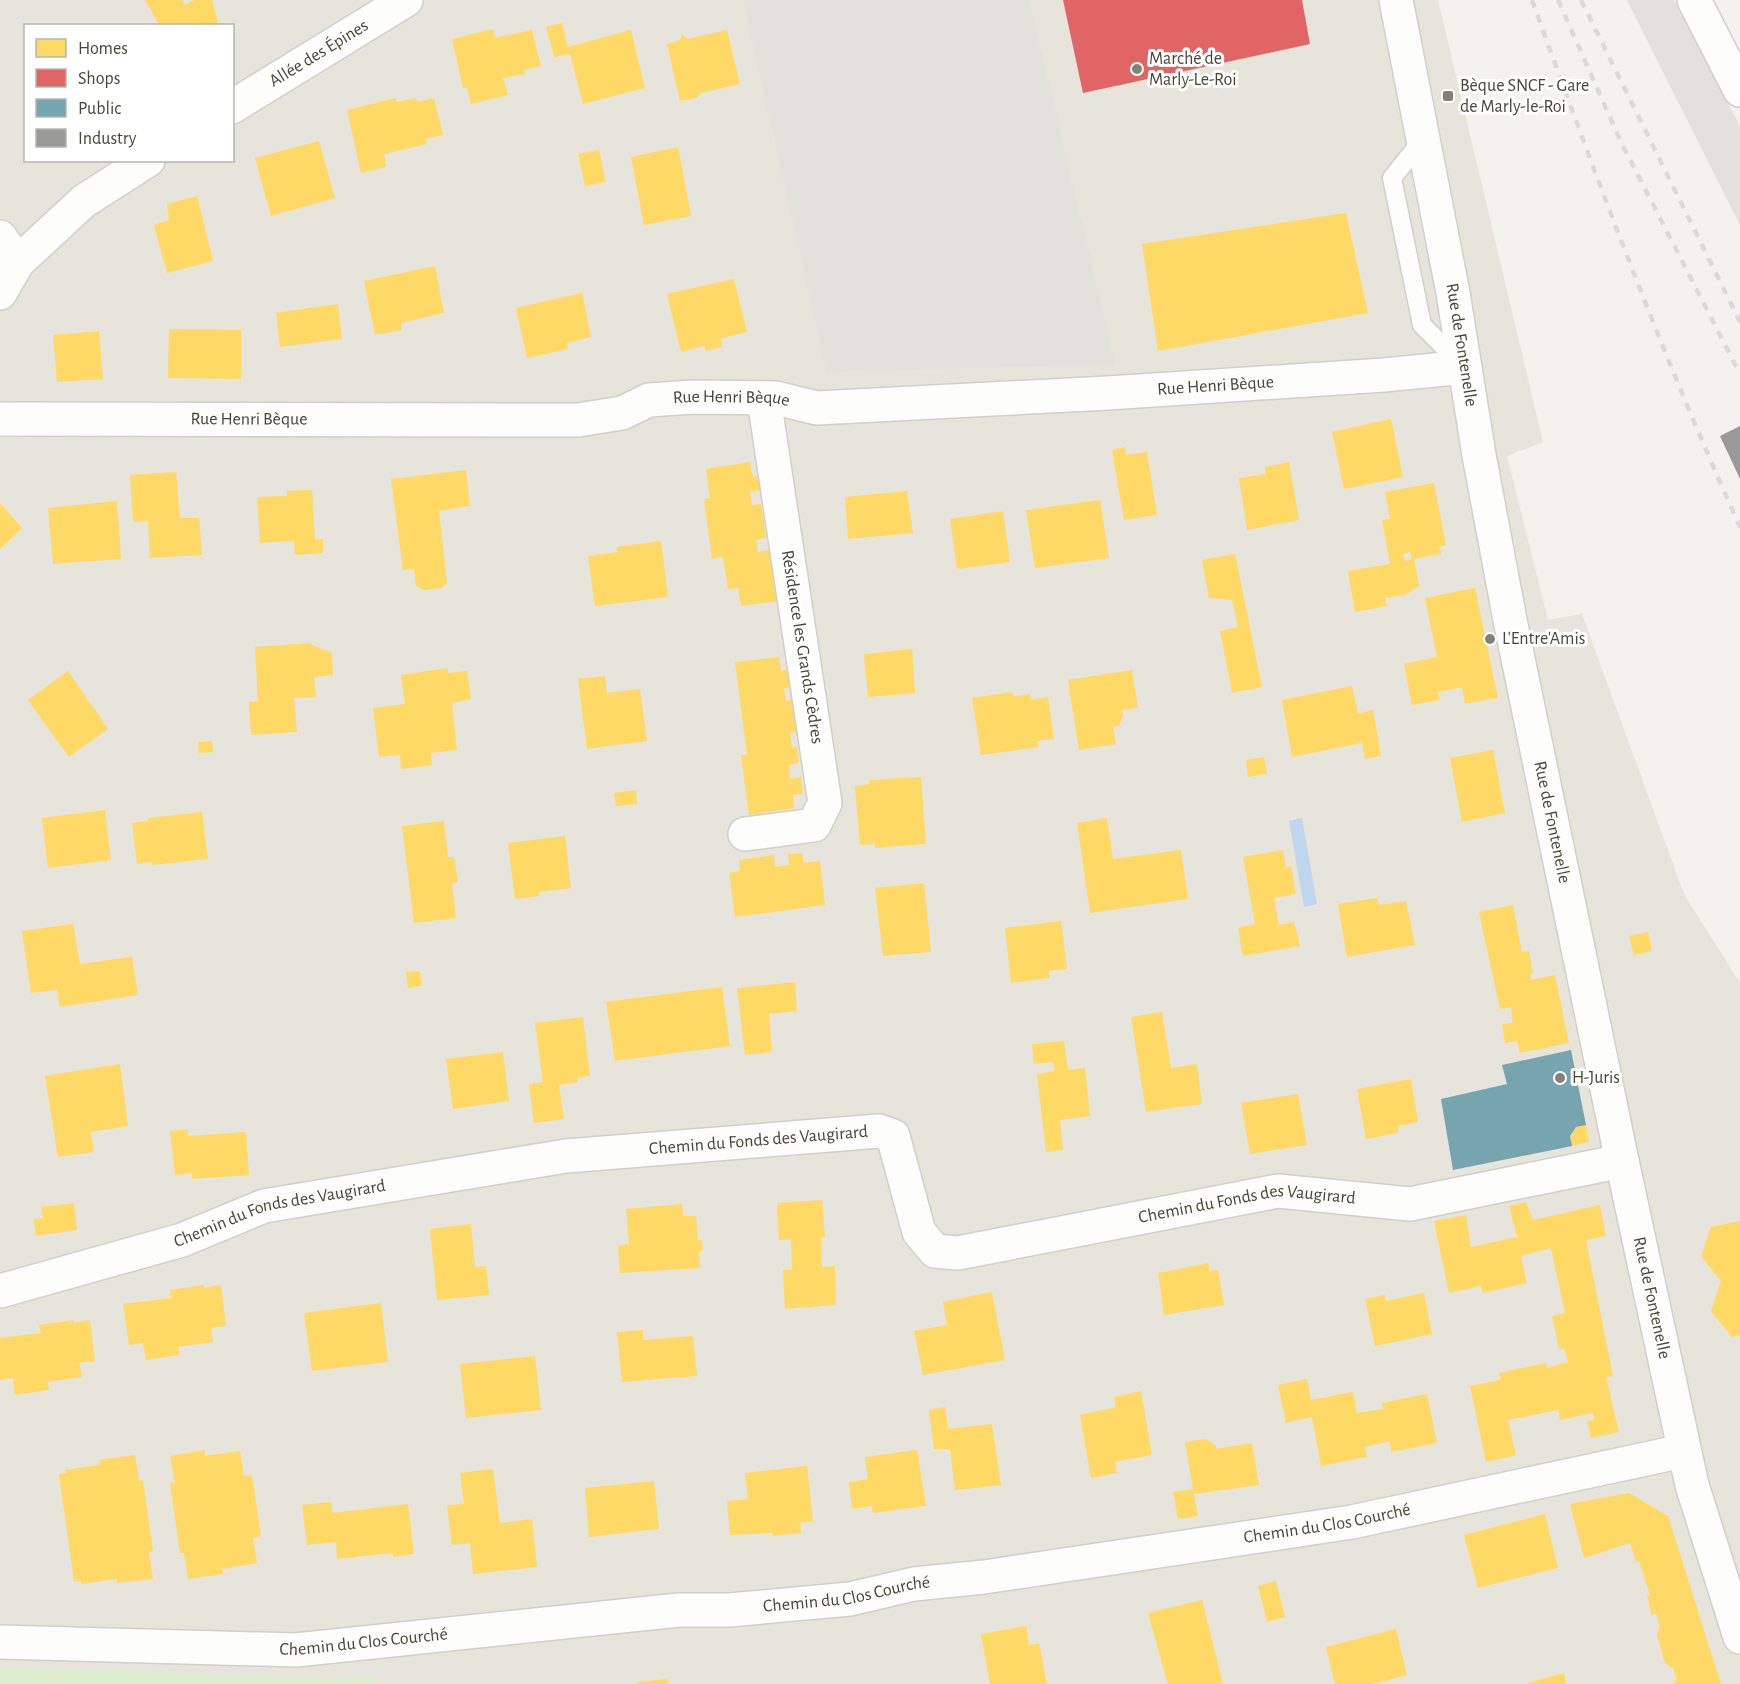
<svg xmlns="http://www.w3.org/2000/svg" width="1740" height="1684" viewBox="0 0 1740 1684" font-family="'Alegreya Sans',sans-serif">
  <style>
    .residential { fill: #e7e4db; fill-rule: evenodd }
    .green { fill: #dcecce }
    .parking { fill: #e2e1dc }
    .water { fill: #bfd6ee }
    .homes { fill: #ffd966; fill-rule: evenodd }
    .shops { fill: #e06666 }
    .public { fill: #76a5af }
    .industry { fill: #999 }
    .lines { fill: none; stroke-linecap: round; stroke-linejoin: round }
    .service-casing { stroke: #d1cfca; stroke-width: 21 }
    .minor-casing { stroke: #d1cfca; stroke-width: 36 }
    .service { stroke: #fdfdfc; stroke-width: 18 }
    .minor { stroke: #fdfdfc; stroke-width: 33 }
    .rail { stroke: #dadad9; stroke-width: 4.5; stroke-dasharray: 8 8; stroke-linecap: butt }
    .poi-dot { fill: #848277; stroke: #fff; stroke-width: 2 }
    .labels { text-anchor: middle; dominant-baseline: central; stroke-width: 6; stroke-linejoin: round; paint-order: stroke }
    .street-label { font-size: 18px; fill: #494538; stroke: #fff }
    .poi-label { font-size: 18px; fill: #494538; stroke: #fff; text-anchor: start }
  </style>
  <rect width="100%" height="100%" fill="#f3f2ed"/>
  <!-- residential -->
  <path class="residential" d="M0,0H1438L1543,442L1507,456L1548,620L1582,614L1684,894L1740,983V1684H0ZM26,26H232V160H26Z"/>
  <!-- green -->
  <polygon class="green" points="0,1665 323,1679 376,1677 377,1684 0,1684"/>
  <!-- parking -->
  <g class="parking">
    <polygon points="743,0 1029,0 1115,364 827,372"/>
    <polygon points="1627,0 1674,0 1740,126 1740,225"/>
  </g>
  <!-- water -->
  <polygon class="water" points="1302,818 1317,904 1304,907 1289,821"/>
  <!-- homes -->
  <g class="homes">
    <polygon points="145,0 182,0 185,5 194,0 212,0 219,26 160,26"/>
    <polygon points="562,23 568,47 631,30 645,88 583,104 570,54 554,57 546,27"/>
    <polygon points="493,29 495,38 532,30 541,66 524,70 525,74 503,78 508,95 471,104 467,88 463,88 452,39"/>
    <polygon points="727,30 740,84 701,93 696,98 680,101 667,44 680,40 682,34 688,39"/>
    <polygon points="396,98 397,102 416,98 417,102 434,98 443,135 426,139 427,144 384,154 386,167 361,173 347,110"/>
    <polygon points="319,141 335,198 271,216 255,158"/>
    <polygon points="678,147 691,216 644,225 631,157"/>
    <polygon points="599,150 606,182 585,186 578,154"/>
    <polygon points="197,196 213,261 167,273 154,225 169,220 167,204"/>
    <polygon points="1346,213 1368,313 1158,351 1142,244"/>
    <polygon points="435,266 444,313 401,323 402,330 375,335 364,281"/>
    <polygon points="734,279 747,332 721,338 722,347 706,351 704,346 681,352 667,294"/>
    <polygon points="582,293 591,337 567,343 568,349 527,358 516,308"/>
    <polygon points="338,304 342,339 280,347 276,313"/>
    <polygon points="169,329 241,330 241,379 168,378"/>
    <polygon points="99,331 103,379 57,382 53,335"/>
    <polygon points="1391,419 1403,477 1344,489 1332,432"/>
    <polygon points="1125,447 1126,455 1147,452 1157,515 1124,520 1112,450"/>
    <polygon points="750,462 753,477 763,475 765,489 750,492 752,505 761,504 766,538 756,540 758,552 770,550 778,601 741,606 738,588 728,589 723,557 712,559 704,499 710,498 706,469"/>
    <polygon points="1289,462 1299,520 1247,530 1239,478 1266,474 1265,467"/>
    <polygon points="466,470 470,506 439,511 447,583 441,588 424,590 416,586 414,569 403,570 391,479"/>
    <polygon points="176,472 180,518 199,518 202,555 150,558 148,521 133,522 130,475"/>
    <path d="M1434,483L1446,545L1439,547L1441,554L1414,559L1419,586L1405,595L1385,598L1387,606L1355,612L1348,571L1390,564L1382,520L1390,519L1385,492ZM1410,552L1412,559L1405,561L1403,554Z"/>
    <polygon points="312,490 315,540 323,539 323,553 295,555 294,541 260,543 257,497 287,496 287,491"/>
    <polygon points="907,491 913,533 848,539 845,497"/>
    <polygon points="1100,500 1109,558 1035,568 1026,510"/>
    <polygon points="117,501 121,559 53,564 48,508"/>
    <polygon points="0,503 22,528 0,549"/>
    <polygon points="1003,511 1010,562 957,569 950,519"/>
    <polygon points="661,541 668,597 595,606 588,556 617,552 617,547"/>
    <polygon points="1235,554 1262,687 1232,693 1220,631 1238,627 1232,600 1209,598 1202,560"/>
    <polygon points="1475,588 1498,698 1465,704 1462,687 1438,692 1440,700 1412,705 1404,664 1437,657 1425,598"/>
    <polygon points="311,643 312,645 332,653 333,675 314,677 316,697 294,698 297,732 251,735 249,702 258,701 255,647"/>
    <polygon points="912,649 915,693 868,697 864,654"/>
    <polygon points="779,657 781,671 791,669 793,687 784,688 786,701 795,699 800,732 790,733 792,748 797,747 799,763 789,765 790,779 801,777 803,794 793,795 794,808 749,815 741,755 747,755 735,662"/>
    <polygon points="448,668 448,673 467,671 471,699 452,703 457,750 431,753 432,765 401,769 400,755 379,757 373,708 405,704 401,675"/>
    <polygon points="1132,670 1138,708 1122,710 1123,715 1119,726 1113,727 1116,744 1079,750 1068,680"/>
    <polygon points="68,671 108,729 69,757 28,700"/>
    <polygon points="605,676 607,693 640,689 647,741 587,749 578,679"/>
    <polygon points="1352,686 1358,714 1373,710 1381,756 1365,759 1362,743 1292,757 1282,700"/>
    <polygon points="1012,692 1013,696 1030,694 1031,700 1048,697 1054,739 1037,741 1039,747 981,755 972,698"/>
    <polygon points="212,741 213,752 199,753 198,742"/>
    <polygon points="1493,750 1505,813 1462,822 1450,758"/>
    <polygon points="1264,757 1267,774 1248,777 1246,760"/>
    <polygon points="921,777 926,844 875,848 875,844 860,845 855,786 870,784 869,780"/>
    <polygon points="636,790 637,804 616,806 614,793"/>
    <polygon points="105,810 111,860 48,868 42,818"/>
    <polygon points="202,812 208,859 152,865 152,862 137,864 132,823 148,821 148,818"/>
    <polygon points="1107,818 1113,859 1181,850 1188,899 1090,913 1077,823"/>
    <polygon points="444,821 448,857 454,857 458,882 452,883 456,918 414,923 402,826"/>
    <polygon points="565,836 571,888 539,892 539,896 515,899 508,843"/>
    <polygon points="1283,850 1286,867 1291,866 1296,894 1274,898 1279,925 1294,922 1300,946 1243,956 1238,928 1255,924 1243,857"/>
    <polygon points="802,853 804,863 820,861 825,905 735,917 729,873 740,871 739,860 774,855 775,867 789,865 788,854"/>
    <polygon points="924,883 931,952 883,956 875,888"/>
    <polygon points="1377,898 1379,905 1406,901 1415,945 1347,957 1338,904"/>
    <polygon points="1513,905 1522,952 1529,951 1533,973 1530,975 1531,980 1555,975 1569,1043 1520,1053 1517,1041 1505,1043 1502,1024 1513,1023 1511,1007 1500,1009 1479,912"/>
    <polygon points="1061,921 1067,969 1049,971 1050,978 1011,983 1005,928"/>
    <polygon points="73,924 80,964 132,957 138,995 60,1007 57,990 31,993 22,931"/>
    <polygon points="1648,932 1652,951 1634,955 1629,936"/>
    <polygon points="420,971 422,986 408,988 406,972"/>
    <polygon points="795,982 797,1011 769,1014 772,1052 745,1055 737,988"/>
    <polygon points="722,987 730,1046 615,1061 606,1002"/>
    <polygon points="1162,1012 1171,1068 1197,1064 1202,1104 1146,1112 1131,1017"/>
    <polygon points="583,1017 590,1076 577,1078 578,1082 559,1085 564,1119 534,1123 529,1084 543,1082 535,1023"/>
    <polygon points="1064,1041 1068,1070 1085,1068 1090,1116 1060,1120 1063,1150 1046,1152 1037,1074 1054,1071 1053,1062 1034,1064 1032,1044"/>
    <polygon points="503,1052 509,1101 453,1109 446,1059"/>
    <polygon points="120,1064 128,1126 91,1132 94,1152 58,1157 45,1076"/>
    <polygon points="1411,1079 1418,1122 1398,1126 1398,1133 1366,1139 1357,1089"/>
    <polygon points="1298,1094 1307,1145 1250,1154 1241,1103"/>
    <polygon points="1586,1125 1589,1142 1572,1146 1570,1136 1576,1127"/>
    <polygon points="188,1129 188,1136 246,1132 249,1175 192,1179 192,1173 175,1175 170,1131"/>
    <polygon points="822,1200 825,1237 821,1238 822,1267 835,1266 836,1305 785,1309 783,1270 792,1270 791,1239 779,1240 777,1203"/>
    <polygon points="1526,1202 1533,1220 1600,1205 1606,1236 1586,1240 1613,1376 1606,1377 1619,1432 1591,1438 1587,1421 1594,1420 1593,1413 1560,1420 1558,1410 1508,1420 1516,1455 1486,1462 1470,1386 1501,1380 1499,1373 1546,1363 1547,1368 1568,1362 1564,1348 1561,1350 1559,1348 1552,1316 1565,1313 1551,1248 1521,1256 1527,1283 1483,1293 1481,1286 1449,1293 1434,1221 1466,1215 1471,1247 1517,1237 1509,1206"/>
    <polygon points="74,1203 77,1230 36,1236 34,1219 43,1218 41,1207"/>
    <polygon points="682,1204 683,1216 696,1216 698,1240 702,1240 703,1251 699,1251 700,1268 620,1273 618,1246 629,1244 626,1209"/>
    <polygon points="1740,1221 1740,1335 1732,1337 1711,1311 1721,1281 1701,1256 1711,1227"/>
    <polygon points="471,1224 475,1267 486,1266 489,1295 437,1300 430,1229"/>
    <polygon points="1209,1263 1209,1271 1218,1270 1224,1305 1164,1315 1158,1273"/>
    <polygon points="204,1285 204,1288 221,1285 226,1326 211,1328 213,1342 178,1347 180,1355 146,1360 143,1343 129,1345 123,1304 171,1298 170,1290"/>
    <polygon points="992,1292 1005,1360 923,1375 914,1331 947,1325 943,1302"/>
    <polygon points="1424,1293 1432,1334 1375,1346 1365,1299 1385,1295 1386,1301"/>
    <polygon points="381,1303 388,1362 312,1371 304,1313"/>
    <polygon points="74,1320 74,1323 90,1320 95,1361 79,1363 82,1377 48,1382 49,1390 15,1395 13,1378 0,1380 0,1338 41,1333 39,1325"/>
    <polygon points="643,1330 643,1340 693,1336 697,1376 622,1382 617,1332"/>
    <polygon points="535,1356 541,1410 466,1418 460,1364"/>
    <polygon points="1307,1379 1311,1400 1353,1392 1357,1413 1383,1409 1382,1403 1427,1394 1437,1443 1391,1452 1390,1441 1378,1444 1365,1447 1367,1457 1321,1466 1312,1417 1286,1423 1278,1385"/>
    <polygon points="1141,1391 1152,1455 1115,1462 1117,1473 1091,1478 1080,1415 1116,1407 1114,1397"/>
    <polygon points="945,1407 948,1429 992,1424 1001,1485 955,1490 950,1449 934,1449 929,1410"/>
    <polygon points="1206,1439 1216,1446 1217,1449 1252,1443 1259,1485 1194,1494 1198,1516 1178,1519 1173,1492 1193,1489 1185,1442"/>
    <polygon points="205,1450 205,1456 240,1451 244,1476 252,1475 261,1536 253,1538 257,1563 222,1569 223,1574 188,1579 184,1553 180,1553 170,1483 175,1482 170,1456"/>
    <polygon points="917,1450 926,1506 873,1513 872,1506 852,1509 849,1482 868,1479 865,1457"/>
    <polygon points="135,1455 139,1481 143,1480 153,1551 149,1552 153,1579 117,1583 117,1579 81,1584 81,1581 74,1582 59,1474 66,1473 65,1470 100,1465 99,1460"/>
    <polygon points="807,1466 813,1521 800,1523 801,1533 773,1536 772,1533 730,1535 727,1501 748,1499 745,1473"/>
    <polygon points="493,1469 500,1523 532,1519 537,1567 473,1574 470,1543 452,1545 447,1505 464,1504 460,1473"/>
    <polygon points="654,1481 659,1529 589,1537 585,1488"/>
    <polygon points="1629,1493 1668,1516 1721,1684 1674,1684 1674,1682 1677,1680 1673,1668 1665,1663 1657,1635 1660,1626 1656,1613 1652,1616 1647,1596 1650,1595 1639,1561 1636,1562 1630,1543 1584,1558 1570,1504"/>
    <polygon points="331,1502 333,1513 408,1504 414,1554 393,1557 393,1553 337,1559 336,1542 307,1545 302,1505"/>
    <polygon points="1545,1514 1558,1568 1478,1588 1464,1535"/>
    <polygon points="1276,1581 1285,1617 1267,1622 1258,1586"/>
    <polygon points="1202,1600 1223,1684 1168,1684 1148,1613"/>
    <polygon points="1026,1626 1029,1645 1039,1643 1047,1684 990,1684 981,1634"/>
    <polygon points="1396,1629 1407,1675 1373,1684 1335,1684 1326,1647"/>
    <polygon points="1564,1673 1566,1684 1528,1684 1528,1683"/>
    <polygon points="668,1679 669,1684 637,1684 637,1682"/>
  </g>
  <!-- shops -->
  <polygon class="shops" points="1063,0 1302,0 1310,44 1083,93"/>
  <!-- public -->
  <polygon class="public" points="1571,1050 1586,1125 1576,1127 1570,1136 1572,1146 1453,1170 1441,1099 1507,1084 1502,1065"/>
  <!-- industry -->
  <polygon class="industry" points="1740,426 1740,479 1720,436"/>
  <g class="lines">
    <defs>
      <polyline id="service" points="1424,138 1392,178 1422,325 1461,364"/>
      <g id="minor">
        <path id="s1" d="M1396,0L1453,293L1479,455L1510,620L1622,1161L1692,1485L1740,1637"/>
        <polyline points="1694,0 1740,90"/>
        <path id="s2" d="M232,107L406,0"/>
        <polyline points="0,237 18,262"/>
        <polyline points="0,293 18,262 84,201 148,160"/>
        <path id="s3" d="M0,419L578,420L622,413L649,400L693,397L776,398L817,408L1108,393L1384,375L1465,367"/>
        <polyline points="745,834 814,825 825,803 764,399"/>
        <path id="s4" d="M0,1291L182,1240L264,1206L566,1156L879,1131L893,1136L919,1232L935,1251L958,1253L1278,1191L1410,1204L1622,1161"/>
        <path id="s5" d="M0,1642L296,1650L679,1610H729L850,1599L914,1584L984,1577L1352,1522L1683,1451"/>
      </g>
    </defs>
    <!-- service casing -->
    <use href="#service" class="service-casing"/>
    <!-- minor casing -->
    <use href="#minor" class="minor-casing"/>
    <!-- service -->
    <use href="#service" class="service"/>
    <!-- minor -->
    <use href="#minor" class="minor"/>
    <!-- rail -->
    <g class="rail">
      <path d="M1532,0C1596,178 1662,354 1740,527"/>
      <polyline points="1558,0 1621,142 1740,374"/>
      <polyline points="1581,0 1740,322"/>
    </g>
  </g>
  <!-- markers -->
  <g class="poi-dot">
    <circle cx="1137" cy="69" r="6"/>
    <rect x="1442" y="90" width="12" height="12" rx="3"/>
    <circle cx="1490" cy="639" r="6"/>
    <circle cx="1560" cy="1078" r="6"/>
  </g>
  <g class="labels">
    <!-- street labels -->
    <g class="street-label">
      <text stroke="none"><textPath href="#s2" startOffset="102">Allée des Épines</textPath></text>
      <text stroke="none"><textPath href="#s1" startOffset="351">Rue de Fontenelle</textPath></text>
      <text stroke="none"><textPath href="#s3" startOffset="1221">Rue Henri Bèque</textPath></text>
      <text stroke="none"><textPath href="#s3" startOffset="735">Rue Henri Bèque</textPath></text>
      <text stroke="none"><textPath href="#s3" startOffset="249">Rue Henri Bèque</textPath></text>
      <text transform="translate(802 647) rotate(81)">Résidence les Grands Cèdres</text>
      <text stroke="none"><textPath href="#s1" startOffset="837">Rue de Fontenelle</textPath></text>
      <text stroke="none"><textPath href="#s4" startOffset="777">Chemin du Fonds des Vaugirard</textPath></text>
      <text stroke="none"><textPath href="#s4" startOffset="1354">Chemin du Fonds des Vaugirard</textPath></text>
      <text stroke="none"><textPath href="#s4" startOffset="291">Chemin du Fonds des Vaugirard</textPath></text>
      <text stroke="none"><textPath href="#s1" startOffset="1323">Rue de Fontenelle</textPath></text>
      <text stroke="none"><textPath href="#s5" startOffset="1336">Chemin du Clos Courché</textPath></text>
      <text stroke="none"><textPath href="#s5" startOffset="850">Chemin du Clos Courché</textPath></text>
      <text stroke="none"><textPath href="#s5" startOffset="364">Chemin du Clos Courché</textPath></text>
    </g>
    <!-- poi labels -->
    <g class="poi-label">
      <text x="1149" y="59">Marché de<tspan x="1149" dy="21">Marly-Le-Roi</tspan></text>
      <text x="1460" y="86">Bèque SNCF - Gare<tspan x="1460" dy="21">de Marly-le-Roi</tspan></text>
      <text x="1502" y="639">L'Entre'Amis</text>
      <text x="1572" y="1078">H-Juris</text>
    </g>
  </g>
  <!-- legend -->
  <rect x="24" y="24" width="210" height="138" fill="#ffffff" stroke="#b6b5af" stroke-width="1.5"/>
  <rect x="36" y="39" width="30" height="18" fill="#ffd966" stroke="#b6b5af" stroke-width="1.5"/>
  <text x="78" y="54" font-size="18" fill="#494538">Homes</text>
  <rect x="36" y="69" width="30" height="18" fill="#e06666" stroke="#b6b5af" stroke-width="1.5"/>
  <text x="78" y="84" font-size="18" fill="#494538">Shops</text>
  <rect x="36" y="99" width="30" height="18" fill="#76a5af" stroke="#b6b5af" stroke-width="1.5"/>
  <text x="78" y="114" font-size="18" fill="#494538">Public</text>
  <rect x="36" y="129" width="30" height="18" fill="#999999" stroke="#b6b5af" stroke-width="1.5"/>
  <text x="78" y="144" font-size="18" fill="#494538">Industry</text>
</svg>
